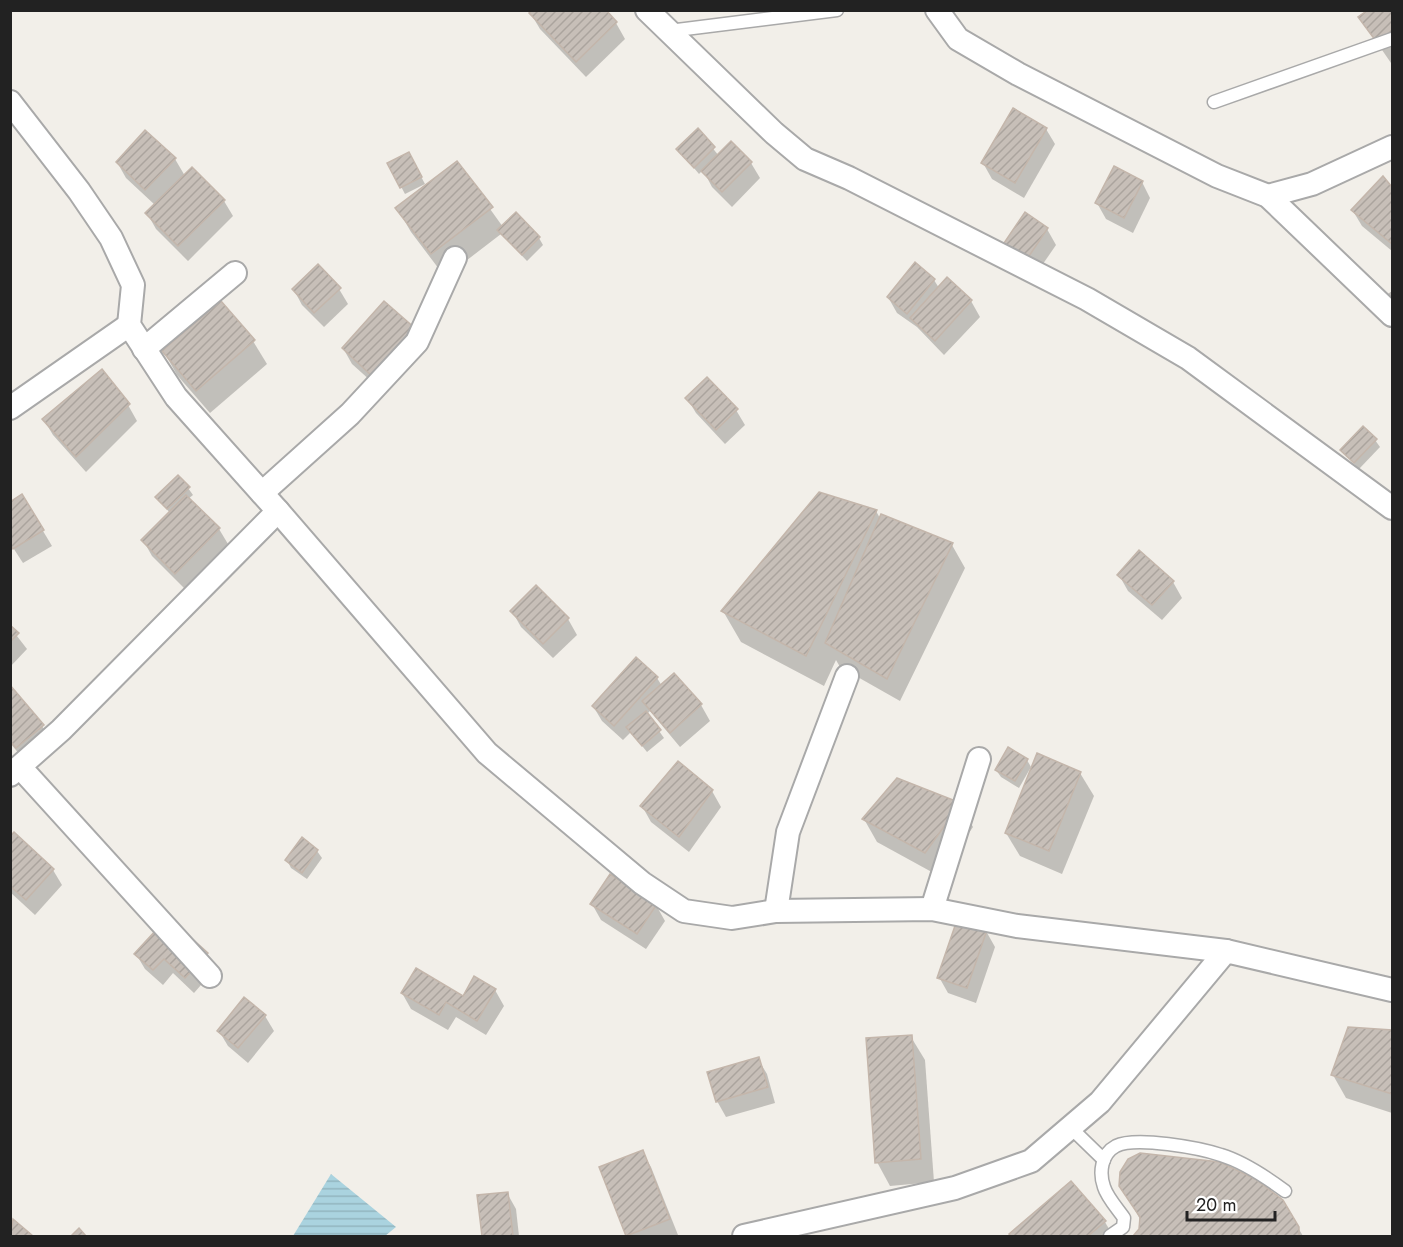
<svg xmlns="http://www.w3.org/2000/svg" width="1403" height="1247" viewBox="0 0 1403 1247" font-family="Jost,sans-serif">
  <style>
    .water { fill: url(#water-rules) }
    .shadow { fill: #0003 }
    .building { fill: url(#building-hatch); stroke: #c4b6ab; stroke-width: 1.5 }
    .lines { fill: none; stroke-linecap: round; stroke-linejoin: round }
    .service-casing { stroke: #a9a9a9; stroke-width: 15 }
    .minor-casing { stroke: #a9a9a9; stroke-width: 26 }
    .service { stroke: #fff; stroke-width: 12 }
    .minor { stroke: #fff; stroke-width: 22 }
  </style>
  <defs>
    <pattern id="water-rules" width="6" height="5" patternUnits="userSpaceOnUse" patternTransform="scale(1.5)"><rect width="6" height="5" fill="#aad3df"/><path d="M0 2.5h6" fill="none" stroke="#92b5bf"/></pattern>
    <pattern id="building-hatch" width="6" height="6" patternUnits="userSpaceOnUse" patternTransform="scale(1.5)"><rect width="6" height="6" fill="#c7bfb8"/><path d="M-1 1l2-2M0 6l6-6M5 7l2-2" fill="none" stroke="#aba49e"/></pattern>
  </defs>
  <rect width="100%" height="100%" fill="#f2efe9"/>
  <!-- water -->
  <polygon class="water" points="331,1174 396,1227 385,1236 293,1236"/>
  <!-- shadow -->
  <g class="shadow">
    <polygon points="604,10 616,23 625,39 586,77 540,29 531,14"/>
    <polygon points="1370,10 1392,10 1391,63 1360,18"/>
    <polygon points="1046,129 1055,144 1024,198 992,179 983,163"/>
    <polygon points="698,130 719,156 751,163 760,178 732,207 712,187 703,170 699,174 678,149"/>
    <polygon points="409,154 425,184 405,194 389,164"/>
    <polygon points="175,159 185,176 224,201 233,216 188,261 156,229 147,213 155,205 126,178 117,162"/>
    <polygon points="457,163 503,227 539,238 543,245 527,261 501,234 445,277 411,232 397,208"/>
    <polygon points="1383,178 1392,189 1392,251 1362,226 1353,211"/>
    <polygon points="1142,182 1150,198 1133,233 1106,219 1097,203"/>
    <polygon points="1047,229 1056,245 1036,274 1015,258 1006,243"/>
    <polygon points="934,280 939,288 948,280 971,301 980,317 944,355 917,327 897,313 888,297"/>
    <polygon points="339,289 348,304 324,327 302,305 294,290"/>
    <polygon points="1392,291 1392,308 1385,296"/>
    <polygon points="384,303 382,391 352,364 343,348"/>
    <polygon points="253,341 267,364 210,413 177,375 164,352"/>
    <polygon points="687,398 736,410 745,425 725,444 696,413"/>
    <polygon points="128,405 137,421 86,472 53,435 44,420"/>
    <polygon points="1375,440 1380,447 1359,469 1342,451"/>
    <polygon points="188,488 193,495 188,499 219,529 228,544 185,589 152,556 143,540 170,513 157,498"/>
    <polygon points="22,496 52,546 23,563 10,543"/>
    <polygon points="876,511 881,520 952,545 965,568 900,701 840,667 836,660 824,686 741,642 723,611"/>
    <polygon points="1119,575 1173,582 1182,598 1162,620 1128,591"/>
    <polygon points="512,611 568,619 577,635 553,658 521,627"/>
    <polygon points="10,627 27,649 10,667"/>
    <polygon points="657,678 662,686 701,705 710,721 680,747 650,711 647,714 664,738 647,752 631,732 623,740 602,721 593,706"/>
    <polygon points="10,688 42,726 51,741 26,762 10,743"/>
    <polygon points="1027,760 1031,767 1019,788 1001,777 996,770"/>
    <polygon points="1080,773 1094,796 1062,874 1020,856 1006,833"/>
    <polygon points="712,791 721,807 689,852 651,822 642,806"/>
    <polygon points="960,804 973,827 939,876 877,842 864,819"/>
    <polygon points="15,834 53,870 62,885 35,915 10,892 10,838"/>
    <polygon points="317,851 322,858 307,879 291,868 287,860"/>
    <polygon points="592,904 656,905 665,921 646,949 601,920"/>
    <polygon points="986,931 995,947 976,1003 948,993 939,977"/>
    <polygon points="136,954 207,954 215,969 194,993 173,973 163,985 145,969"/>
    <polygon points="495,990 504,1006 486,1035 456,1017 448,1030 411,1009 402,993 464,998"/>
    <polygon points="265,1016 274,1031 248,1063 228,1046 219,1031"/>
    <polygon points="1349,1028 1392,1031 1392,1113 1346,1098 1333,1075"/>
    <polygon points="911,1037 925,1060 934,1182 890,1186 877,1162"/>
    <polygon points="758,1059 767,1074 775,1103 726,1117 717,1101"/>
    <polygon points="642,1152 651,1167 678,1235 628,1236 601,1168"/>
    <polygon points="1121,1185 1282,1201 1303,1236 1133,1236 1141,1229 1141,1221"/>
    <polygon points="507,1193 516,1209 519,1236 484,1236 479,1197"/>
    <polygon points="1105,1222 1113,1236 1011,1235"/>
  </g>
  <!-- building -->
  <g class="building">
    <polygon points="532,10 606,10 617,22 576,62 529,13"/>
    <polygon points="1368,10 1392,10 1392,40 1381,48 1358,17"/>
    <polygon points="1013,108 1047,128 1015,183 981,163"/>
    <polygon points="698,128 715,147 694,168 676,149"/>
    <polygon points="145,130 176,158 145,190 116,162"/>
    <polygon points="731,141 752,162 722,192 701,171"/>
    <polygon points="409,152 422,177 400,188 387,163"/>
    <polygon points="457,161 493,207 431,254 395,208"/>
    <polygon points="1114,166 1143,181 1124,218 1095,203"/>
    <polygon points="192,167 225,200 178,246 145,213"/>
    <polygon points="1383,176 1392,187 1392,244 1351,210"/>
    <polygon points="516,212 540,237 522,255 497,230"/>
    <polygon points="1025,212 1048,228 1027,259 1004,243"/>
    <polygon points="915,262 935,279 907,314 887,297"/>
    <polygon points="318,264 341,288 314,313 292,289"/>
    <polygon points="947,277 972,300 935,341 910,318"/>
    <polygon points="221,301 255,340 196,391 162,351"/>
    <polygon points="384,301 416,329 373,377 342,348"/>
    <polygon points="102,369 130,404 76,457 42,419"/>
    <polygon points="707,377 738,409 716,430 685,398"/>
    <polygon points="1363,426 1377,439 1354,463 1340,450"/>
    <polygon points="178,475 190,487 167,509 155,497"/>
    <polygon points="819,492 877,510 806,656 721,611"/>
    <polygon points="22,494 44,530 13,549 10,544 10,502"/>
    <polygon points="186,495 220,528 175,574 141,540"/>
    <polygon points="881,514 953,543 887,679 825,643"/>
    <polygon points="1139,550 1174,581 1152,605 1117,575"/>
    <polygon points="536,585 569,618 543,644 510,611"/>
    <polygon points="10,625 19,633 10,642"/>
    <polygon points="636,657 658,677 614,726 592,706"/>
    <polygon points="674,673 702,704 670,733 642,701"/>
    <polygon points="10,685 44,725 16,748 10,741"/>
    <polygon points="646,711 661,730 642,746 626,727"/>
    <polygon points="1008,747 1028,759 1015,781 995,770"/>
    <polygon points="1037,753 1081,772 1049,851 1005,833"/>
    <polygon points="678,761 713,790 679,837 640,806"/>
    <polygon points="897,778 961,803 925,853 862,819"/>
    <polygon points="14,832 54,869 26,900 10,886 10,836"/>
    <polygon points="302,837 318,850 302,873 285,860"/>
    <polygon points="610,874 657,904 637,934 590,904"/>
    <polygon points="168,917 208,953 185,978 164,959 153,970 134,954"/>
    <polygon points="957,920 987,930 967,988 937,978"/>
    <polygon points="416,968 463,996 474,976 496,989 477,1021 446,1002 439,1015 401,993"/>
    <polygon points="244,997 266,1015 238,1048 217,1031"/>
    <polygon points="1348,1027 1392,1030 1392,1094 1331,1075"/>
    <polygon points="912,1035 921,1159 875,1163 866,1038"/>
    <polygon points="759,1057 768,1087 716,1102 707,1072"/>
    <polygon points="643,1150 670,1219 626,1236 599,1167"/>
    <polygon points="1140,1153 1220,1162 1255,1179 1283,1200 1299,1227 1299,1236 1133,1236 1139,1229 1140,1217 1119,1186 1120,1172 1128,1159"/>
    <polygon points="1071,1181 1106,1221 1088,1236 1011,1236 1009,1234"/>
    <polygon points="508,1192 513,1236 482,1236 477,1195"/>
    <polygon points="13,1219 33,1236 10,1236"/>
    <polygon points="79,1228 86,1236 71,1236"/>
  </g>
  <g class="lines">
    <defs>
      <g id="service">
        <polyline points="669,31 837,10"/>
        <polyline points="1214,102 1392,39"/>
        <polyline points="1070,1127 1104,1160"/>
        <path d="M1110,1236L1123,1227L1124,1218C1117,1208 1107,1197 1104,1187C1099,1173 1101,1154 1116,1146C1136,1136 1200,1148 1221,1155C1244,1162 1266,1177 1285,1191"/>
      </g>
      <g id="minor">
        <polyline points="647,10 774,133 805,159 849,178 1087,299 1188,358 1392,508"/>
        <polyline points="937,10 958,39 1018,74 1217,176 1268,196 1392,315"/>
        <polyline points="10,102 79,191 111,238 133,285 129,325 176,397 278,511 487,753 642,883 684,911 732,918 776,911 932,909 1017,926 1226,951"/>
        <polyline points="1268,196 1312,184 1392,147"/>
        <polyline points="144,349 235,273"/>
        <polyline points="10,408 129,325"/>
        <polyline points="262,493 350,414 417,342 455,258"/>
        <polyline points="20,767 210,976"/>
        <polyline points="10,775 61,730 278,511"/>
        <polyline points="932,909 979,759"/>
        <polyline points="776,911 788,832 847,676"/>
        <polyline points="744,1236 955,1188 1031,1161 1100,1102 1226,951 1392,990"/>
      </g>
    </defs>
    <!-- service casing -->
    <use href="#service" class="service-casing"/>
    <!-- minor casing -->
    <use href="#minor" class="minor-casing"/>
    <!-- service -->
    <use href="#service" class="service"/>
    <!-- minor -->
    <use href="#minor" class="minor"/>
  </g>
  <!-- border -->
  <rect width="1403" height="1247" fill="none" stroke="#222222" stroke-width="24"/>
  <!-- scale -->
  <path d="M1187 1211v9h88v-9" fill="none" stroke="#222222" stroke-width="3"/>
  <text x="1196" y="1211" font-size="18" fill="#222222" stroke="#ffffff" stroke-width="4.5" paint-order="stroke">20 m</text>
</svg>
